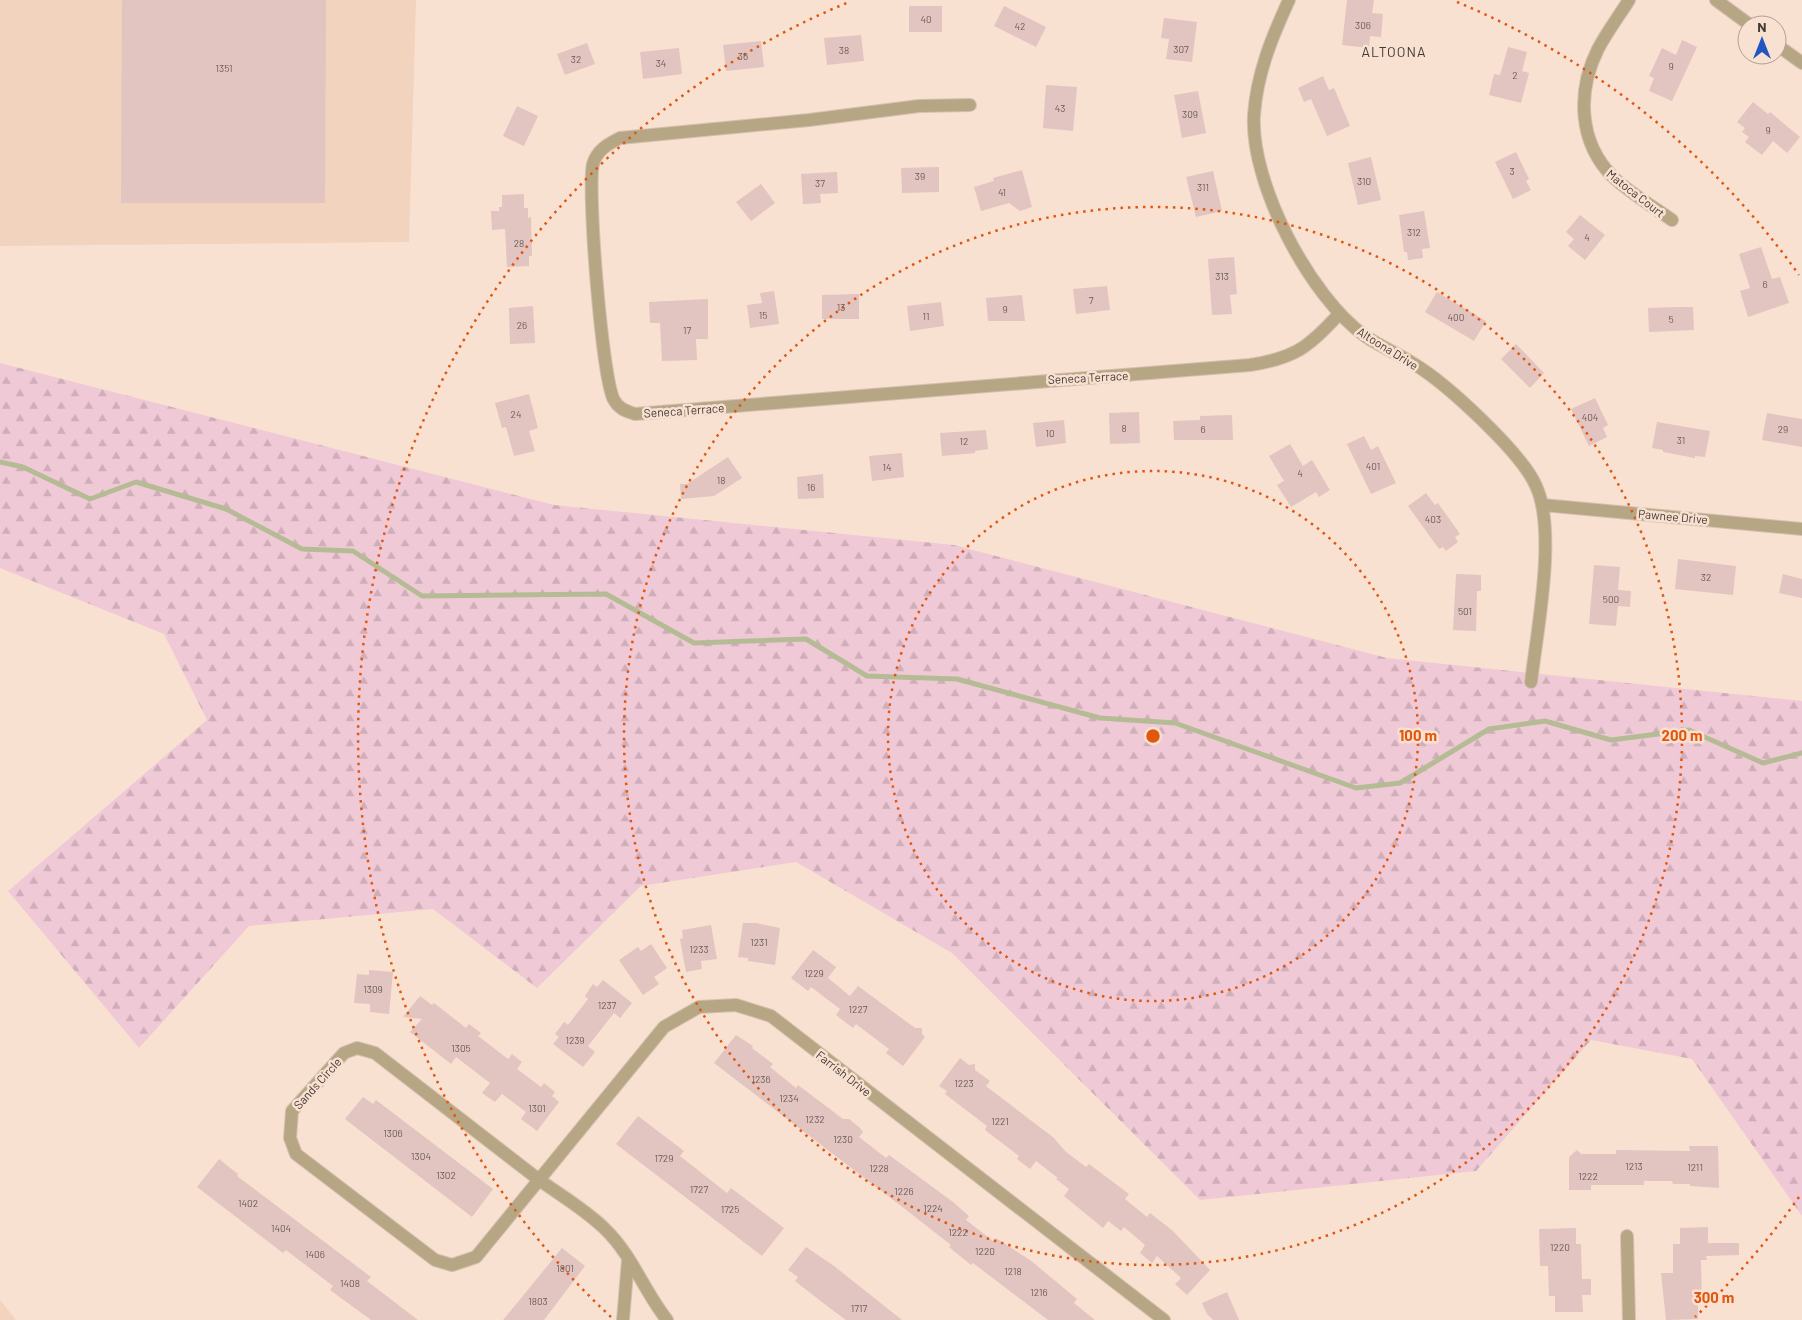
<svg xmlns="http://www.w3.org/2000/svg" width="1802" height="1320" viewBox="0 0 1802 1320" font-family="Barlow,sans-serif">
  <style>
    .built { fill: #f1d3be }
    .forest { fill: url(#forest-firs) }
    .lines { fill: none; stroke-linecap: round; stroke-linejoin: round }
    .stream { stroke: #b5bc95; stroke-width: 5 }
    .building { fill: #e2c4c1 }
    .minor-casing { stroke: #d5c0b2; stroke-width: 14 }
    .minor { stroke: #b7a684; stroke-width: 12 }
    .ring { fill: none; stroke: #e0570e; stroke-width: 2.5; stroke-dasharray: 2.5 5 }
    .labels { text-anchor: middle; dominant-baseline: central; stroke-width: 5; stroke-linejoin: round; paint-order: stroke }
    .number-label { font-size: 10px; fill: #6b5c57 }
    .street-label { font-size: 12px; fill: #433a34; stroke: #f9e1d1 }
    .neighbourhood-label { font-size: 14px; letter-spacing: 1px; fill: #433a34; stroke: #f9e1d1 }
    .centre { fill: #e0570e; stroke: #f9e1d1; stroke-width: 2.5 }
    .ring-label { font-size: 15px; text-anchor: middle; font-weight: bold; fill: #e0570e; stroke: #f9e1d1; stroke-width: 5; stroke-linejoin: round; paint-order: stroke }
  </style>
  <defs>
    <pattern id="forest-firs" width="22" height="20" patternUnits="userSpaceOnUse" patternTransform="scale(1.25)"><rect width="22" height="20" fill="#f0c9d7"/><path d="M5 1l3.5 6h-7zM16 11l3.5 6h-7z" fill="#cfadb9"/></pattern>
  </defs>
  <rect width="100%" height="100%" fill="#f9e1d1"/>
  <!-- built -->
  <g class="built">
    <polygon points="0,0 416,0 409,242 0,246"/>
    <polygon points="0,1300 16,1320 0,1320"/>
  </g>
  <!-- forest -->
  <polygon class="forest" points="0,363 554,505 954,545 1387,658 1802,701 1802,1216 1692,1059 1591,1040 1476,1171 1200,1200 952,953 796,862 641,886 537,988 433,909 249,926 139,1048 8,891 207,720 164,634 0,568"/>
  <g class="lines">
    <!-- stream -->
    <polyline class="stream" points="0,462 23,467 90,499 136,482 226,509 302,549 353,551 422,596 606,594 694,643 806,639 867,676 957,679 1100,718 1175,723 1356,788 1400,783 1489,729 1545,721 1611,740 1689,730 1763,763 1802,753"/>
  </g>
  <!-- building -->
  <g class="building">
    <polygon points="122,0 326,0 325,203 121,203"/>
    <polygon points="1347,0 1374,0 1372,13 1383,14 1381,37 1370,36 1369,48 1342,45"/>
    <rect x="909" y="6" width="33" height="26"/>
    <polygon points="1004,6 1046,27 1036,47 994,26"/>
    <polygon points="1164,18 1197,22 1192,62 1166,59 1169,39 1161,38"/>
    <polygon points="861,35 864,61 827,65 824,38"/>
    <polygon points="1682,40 1697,47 1672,101 1649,91 1654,78 1649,76 1662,48 1676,55"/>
    <polygon points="761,41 764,67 726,71 723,45"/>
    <polygon points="587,43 595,64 565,75 557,54"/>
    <polygon points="1508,47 1527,52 1522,71 1529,73 1521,103 1489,95 1494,74 1500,75"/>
    <polygon points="679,48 682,74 643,79 640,52"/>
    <polygon points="1323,76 1329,90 1334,88 1350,126 1327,136 1311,99 1304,102 1298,88"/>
    <polygon points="1046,85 1077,87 1073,131 1043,128"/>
    <polygon points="1198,91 1206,133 1182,138 1174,95"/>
    <polygon points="1753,102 1768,114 1770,112 1800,137 1787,153 1773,141 1762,155 1745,142 1749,137 1742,132 1745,128 1737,122"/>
    <polygon points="517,106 538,116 524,146 503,136"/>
    <polygon points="1516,152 1529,179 1526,181 1531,190 1513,199 1495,162"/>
    <polygon points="1371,157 1381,200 1358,205 1348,163"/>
    <polygon points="939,167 939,192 902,193 901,168"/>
    <polygon points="1022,170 1032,207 1020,211 1009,203 981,211 974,187 994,181 993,178"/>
    <polygon points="1213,171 1222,211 1196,217 1186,177"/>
    <polygon points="837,172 838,193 820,194 821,203 803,204 801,174"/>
    <polygon points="761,184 775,203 751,221 736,202"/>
    <polygon points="524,194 524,208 528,208 528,218 531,217 532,256 529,256 529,266 507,267 505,229 492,230 491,211 499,211 499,207 502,207 502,195"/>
    <polygon points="1424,211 1430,248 1422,249 1423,258 1408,260 1407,252 1404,252 1399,215"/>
    <polygon points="1580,215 1605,235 1585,260 1568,246 1574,239 1566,232"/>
    <polygon points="1761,247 1772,279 1780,277 1789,303 1748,317 1740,291 1750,288 1739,254"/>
    <polygon points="1234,257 1237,294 1230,295 1232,314 1212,315 1208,259"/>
    <polygon points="1107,286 1110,310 1076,314 1073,289"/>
    <polygon points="774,291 779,324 750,328 747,305 762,303 760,293"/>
    <polygon points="1437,292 1486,321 1474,341 1425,312"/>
    <polygon points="859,294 859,319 822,319 822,295"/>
    <polygon points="1022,295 1025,321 988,321 986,298"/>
    <polygon points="708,299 708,339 696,339 697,360 662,361 660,323 650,323 649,302"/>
    <polygon points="941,302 944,326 910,331 907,306"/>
    <polygon points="533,306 535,343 510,344 509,308"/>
    <polygon points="1678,307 1693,307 1694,330 1649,332 1648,308"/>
    <polygon points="1516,344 1544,373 1530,388 1501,359"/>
    <polygon points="529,394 538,428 529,431 535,451 514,456 506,427 502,428 495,403"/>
    <polygon points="1595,398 1608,425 1603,428 1607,437 1589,446 1571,409"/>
    <polygon points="1139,412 1140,443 1110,444 1109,413"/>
    <polygon points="1767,413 1802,419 1802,447 1762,440"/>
    <polygon points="1232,415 1233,440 1174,440 1173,421 1200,420 1200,416"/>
    <polygon points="1064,420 1066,443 1036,447 1033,423"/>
    <polygon points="1657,422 1710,431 1705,457 1695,456 1695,458 1663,452 1663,450 1652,448"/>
    <polygon points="986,430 988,449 975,451 975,453 942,456 940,433"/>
    <polygon points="1364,436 1371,450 1378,446 1396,483 1371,494 1347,444"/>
    <polygon points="1290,444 1303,466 1312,460 1330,490 1319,497 1316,492 1291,507 1277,485 1284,481 1269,456"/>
    <polygon points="902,453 904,477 872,481 869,456"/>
    <polygon points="728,457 742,478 714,496 681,499 680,484 687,484"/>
    <polygon points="823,474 824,498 798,499 797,477"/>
    <polygon points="1426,493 1435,505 1438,503 1460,534 1455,537 1458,542 1446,551 1443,547 1439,549 1408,506"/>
    <polygon points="1678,559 1736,566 1733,595 1675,589"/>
    <polygon points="1594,565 1620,567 1618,590 1631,591 1630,607 1618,606 1616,626 1589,624"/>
    <polygon points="1456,574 1481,575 1481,591 1477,591 1476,631 1453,630"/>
    <polygon points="1783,574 1802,579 1802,598 1779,593"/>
    <polygon points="743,923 756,923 780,928 775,965 748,961 748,958 738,957"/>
    <polygon points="711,925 717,959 701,961 702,969 686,972 680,939 683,938 682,930"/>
    <polygon points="651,944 667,968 654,977 659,984 643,995 619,960 638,947 641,951"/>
    <polygon points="813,950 836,967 828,978 850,996 858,986 915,1028 922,1028 922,1034 925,1037 903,1066 886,1053 889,1049 856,1024 853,1028 836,1015 840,1009 811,987 808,991 791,978"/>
    <polygon points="369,970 393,972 389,1014 370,1012 370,1004 354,1003 357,974 369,975"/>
    <polygon points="603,980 632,1003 620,1018 614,1013 588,1046 595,1052 583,1067 553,1044 559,1037 555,1034 564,1022 568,1025 588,999 585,996 593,984 597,987"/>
    <polygon points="420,996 432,1005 434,1003 466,1028 469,1024 481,1033 478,1036 508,1059 512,1054 522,1062 517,1069 541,1087 544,1083 555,1092 552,1096 559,1102 537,1131 521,1119 526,1112 502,1094 495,1102 482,1093 490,1083 456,1057 451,1064 410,1032 422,1019 403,1017"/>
    <polygon points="736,1035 753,1046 752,1048 773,1064 770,1067 796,1088 798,1085 843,1119 849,1119 860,1128 863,1132 859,1137 886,1158 889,1155 953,1202 969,1216 966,1220 993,1241 996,1238 1030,1260 1077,1299 1074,1303 1095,1320 1048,1320 973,1263 971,1265 949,1247 951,1245 905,1209 714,1063"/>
    <polygon points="960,1058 969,1065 975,1064 975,1070 990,1081 986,1086 1054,1138 1065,1151 1086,1167 1089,1164 1129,1194 1125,1199 1147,1217 1150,1213 1173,1231 1210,1270 1187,1295 1175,1284 1181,1278 1157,1256 1152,1263 1140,1253 1145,1245 1124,1227 1121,1231 1108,1221 1103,1228 1064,1196 1069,1189 1056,1179 1058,1178 1036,1161 1030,1169 1017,1159 1019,1156 985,1130 987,1126 945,1094 947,1091 939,1086"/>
    <polygon points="363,1097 373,1104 376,1100 493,1189 472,1217 345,1119"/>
    <polygon points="638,1116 684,1151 680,1156 727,1193 731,1188 784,1228 762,1256 616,1144"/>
    <polygon points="1689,1146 1718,1146 1719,1188 1690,1186 1690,1184 1673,1184 1672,1181 1644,1181 1644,1185 1591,1185 1591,1190 1569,1190 1569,1157 1577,1150 1581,1154 1616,1154 1616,1150 1690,1151"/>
    <polygon points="219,1159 238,1174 237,1176 371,1277 367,1281 418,1320 371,1320 330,1290 333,1286 286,1250 283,1253 197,1187"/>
    <polygon points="1708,1227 1708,1243 1739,1243 1739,1255 1706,1256 1707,1260 1701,1260 1702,1301 1698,1301 1698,1319 1666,1320 1661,1273 1673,1273 1673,1244 1680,1244 1680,1228"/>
    <polygon points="1576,1228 1576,1244 1581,1244 1582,1279 1591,1279 1591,1295 1582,1295 1583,1312 1555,1312 1555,1296 1549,1296 1548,1266 1540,1266 1539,1229"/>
    <polygon points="806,1247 834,1266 902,1320 846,1320 831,1309 795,1281 798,1277 788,1270"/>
    <polygon points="562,1248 585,1266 544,1320 503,1320"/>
    <polygon points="1227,1292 1239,1320 1213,1320 1207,1314 1202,1303"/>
  </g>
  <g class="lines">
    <defs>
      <g id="minor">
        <path d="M1289,0C1272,37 1257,73 1254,115C1250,183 1310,297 1365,336C1381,347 1399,354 1414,364C1446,383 1522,453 1536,486C1557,531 1537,631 1531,682"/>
        <path d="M1629,0C1619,16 1607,32 1598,49C1577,91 1578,142 1613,177C1630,193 1652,206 1672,220"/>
        <polyline points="1716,0 1750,25"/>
        <polyline points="1777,45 1802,63"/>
        <path d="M970,105L919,106L809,120L620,138C608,144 597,150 593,164C587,189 602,378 614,400C619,409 626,411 635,414L1250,365C1295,358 1309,347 1339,314"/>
        <polyline points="1543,505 1802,529"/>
        <polyline points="1627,1236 1629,1320"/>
        <polyline points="623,1320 628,1260"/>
        <path d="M667,1320C644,1291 632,1255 605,1229C586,1210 560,1195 538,1179C483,1137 429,1095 375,1053L357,1048L344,1053L292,1111L290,1138L296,1154L435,1260L452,1265L476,1257L664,1027L699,1007L736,1005L771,1016L1164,1320"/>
      </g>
    </defs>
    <!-- minor casing -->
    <use href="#minor" class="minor-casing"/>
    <!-- minor -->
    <use href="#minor" class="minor"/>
  </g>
  <!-- distance rings -->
  <g class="ring">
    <circle cx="1153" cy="736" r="265"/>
    <circle cx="1153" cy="736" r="529"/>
    <path d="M1799 1197A794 794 0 0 1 1695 1317M611 1317A794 794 0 0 1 849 2M1457 2A794 794 0 0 1 1799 275"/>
  </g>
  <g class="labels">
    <!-- number labels -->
    <g class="number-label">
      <text x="926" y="19">40</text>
      <text x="1363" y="25">306</text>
      <text x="1020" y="26">42</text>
      <text x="1181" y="49">307</text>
      <text x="844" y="50">38</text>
      <text x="743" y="56">36</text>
      <text x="576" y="59">32</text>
      <text x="661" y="63">34</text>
      <text x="1671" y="66">9</text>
      <text x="224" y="68">1351</text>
      <text x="1515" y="75">2</text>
      <text x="1060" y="108">43</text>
      <text x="1190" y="114">309</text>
      <text x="1768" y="130">9</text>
      <text x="1512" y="171">3</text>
      <text x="920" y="176">39</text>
      <text x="1364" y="181">310</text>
      <text x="820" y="183">37</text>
      <text x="1203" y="187">311</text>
      <text x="1002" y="192">41</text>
      <text x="1414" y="232">312</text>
      <text x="1587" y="237">4</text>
      <text x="519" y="243">28</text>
      <text x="1222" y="276">313</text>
      <text x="1765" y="284">6</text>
      <text x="1091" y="300">7</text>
      <text x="841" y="307">13</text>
      <text x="1005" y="309">9</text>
      <text x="763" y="315">15</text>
      <text x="926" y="316">11</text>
      <text x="1456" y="317">400</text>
      <text x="1671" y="319">5</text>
      <text x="522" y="325">26</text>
      <text x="687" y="330">17</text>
      <text x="516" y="414">24</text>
      <text x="1590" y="417">404</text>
      <text x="1124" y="428">8</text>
      <text x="1203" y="429">6</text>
      <text x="1783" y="429">29</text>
      <text x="1050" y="433">10</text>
      <text x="1681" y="440">31</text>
      <text x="964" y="441">12</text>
      <text x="1373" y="466">401</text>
      <text x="887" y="467">14</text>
      <text x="1300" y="473">4</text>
      <text x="721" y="480">18</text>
      <text x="811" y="487">16</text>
      <text x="1433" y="519">403</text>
      <text x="1706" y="577">32</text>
      <text x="1611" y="599">500</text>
      <text x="1465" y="611">501</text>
      <text x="759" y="942">1231</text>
      <text x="699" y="949">1233</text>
      <text x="814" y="973">1229</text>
      <text x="373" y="989">1309</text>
      <text x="607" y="1005">1237</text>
      <text x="858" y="1009">1227</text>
      <text x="575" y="1040">1239</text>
      <text x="461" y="1048">1305</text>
      <text x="761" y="1079">1236</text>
      <text x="964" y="1083">1223</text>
      <text x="789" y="1098">1234</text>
      <text x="537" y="1108">1301</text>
      <text x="815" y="1119">1232</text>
      <text x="1000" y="1121">1221</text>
      <text x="393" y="1133">1306</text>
      <text x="843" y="1139">1230</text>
      <text x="421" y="1156">1304</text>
      <text x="664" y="1158">1729</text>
      <text x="1634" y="1166">1213</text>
      <text x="1695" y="1167">1211</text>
      <text x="879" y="1168">1228</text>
      <text x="446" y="1175">1302</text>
      <text x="1588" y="1176">1222</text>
      <text x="699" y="1189">1727</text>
      <text x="904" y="1191">1226</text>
      <text x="248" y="1203">1402</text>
      <text x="933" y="1208">1224</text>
      <text x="730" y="1209">1725</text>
      <text x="281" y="1228">1404</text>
      <text x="958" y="1232">1222</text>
      <text x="1560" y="1247">1220</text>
      <text x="985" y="1251">1220</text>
      <text x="315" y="1254">1406</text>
      <text x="565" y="1268">1801</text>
      <text x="1013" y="1271">1218</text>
      <text x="350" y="1283">1408</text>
      <text x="1039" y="1292">1216</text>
      <text x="538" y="1301">1803</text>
      <text x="859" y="1308">1717</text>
    </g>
    <!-- street labels -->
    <g class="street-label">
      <text transform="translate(1636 193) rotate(38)">Matoca Court</text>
      <text transform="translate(1388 348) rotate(32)">Altoona Drive</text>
      <text transform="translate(1088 377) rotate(-3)">Seneca Terrace</text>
      <text transform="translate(684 410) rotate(-4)">Seneca Terrace</text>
      <text transform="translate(1673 516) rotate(5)">Pawnee Drive</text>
      <text transform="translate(844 1073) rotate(38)">Farrish Drive</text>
      <text transform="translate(317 1083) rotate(-48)">Sands Circle</text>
    </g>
    <!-- neighbourhood labels -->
    <g class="neighbourhood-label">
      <text x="1394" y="51">ALTOONA</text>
    </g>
  </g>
  <circle cx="1153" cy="736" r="8" class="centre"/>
  <g class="ring-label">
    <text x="1418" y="741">100 m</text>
    <text x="1682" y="741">200 m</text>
    <text x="1714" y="1303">300 m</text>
  </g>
  <!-- north arrow -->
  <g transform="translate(1762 40)"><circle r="24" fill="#f9e1d1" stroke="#b09e92"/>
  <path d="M0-4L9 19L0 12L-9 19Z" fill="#2055c2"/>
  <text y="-8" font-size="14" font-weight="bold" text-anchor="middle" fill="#433a34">N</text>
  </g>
</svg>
